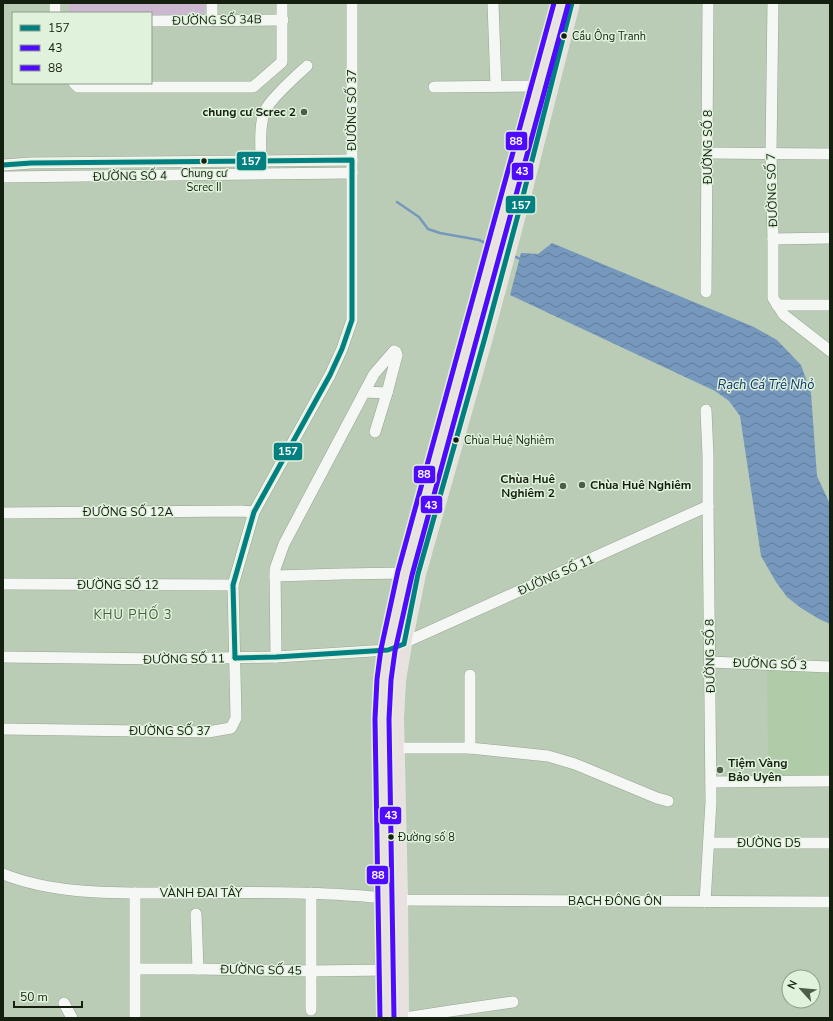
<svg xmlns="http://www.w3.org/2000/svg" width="833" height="1021" viewBox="0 0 833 1021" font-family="'Nunito Sans',sans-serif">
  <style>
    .built { fill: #afcba7 }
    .green { fill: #cbb7d0 }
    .water { fill: url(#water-waves) }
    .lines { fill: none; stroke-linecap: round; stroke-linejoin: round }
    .stream { stroke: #7698bc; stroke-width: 2.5 }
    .minor-casing { stroke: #96a492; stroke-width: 12 }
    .major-casing { stroke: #e0e8de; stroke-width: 16 }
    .minor { stroke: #f5f7f4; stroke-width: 11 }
    .major { stroke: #e8e1df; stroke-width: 14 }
    .bus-1-casing { stroke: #e0f1dc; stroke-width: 8 }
    .bus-2-casing { stroke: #e0f1dc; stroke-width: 8 }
    .bus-3-casing { stroke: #e0f1dc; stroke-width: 8 }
    .bus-1 { stroke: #008080; stroke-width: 5 }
    .bus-2 { stroke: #4f0aff; stroke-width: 5 }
    .bus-3 { stroke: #4f0aff; stroke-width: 5 }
    .bus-dot { fill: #141f10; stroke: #e0f1dc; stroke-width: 1.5 }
    .poi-dot { fill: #4e5c4a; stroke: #e0f1dc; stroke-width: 1.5 }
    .labels { text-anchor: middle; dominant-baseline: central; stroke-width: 3; stroke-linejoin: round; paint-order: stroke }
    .bus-label { font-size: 11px; fill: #141f10; stroke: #e0f1dc; text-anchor: start }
    .street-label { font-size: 12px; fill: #141f10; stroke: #e0f1dc }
    .poi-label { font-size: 12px; font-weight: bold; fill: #141f10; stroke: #e0f1dc; text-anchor: end }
    .water-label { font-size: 13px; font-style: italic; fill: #0c336c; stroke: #e0f1dc }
    .neighbourhood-label { font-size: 13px; letter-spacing: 1px; fill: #435f3b; stroke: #e0f1dc }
    .line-badge { stroke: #e0f1dc; stroke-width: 1.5 }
    .badge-label { font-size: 11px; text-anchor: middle; font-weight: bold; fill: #fff }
  </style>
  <defs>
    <pattern id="water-waves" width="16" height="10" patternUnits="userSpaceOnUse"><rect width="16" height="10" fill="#7698bc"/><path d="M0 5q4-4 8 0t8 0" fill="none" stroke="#607b97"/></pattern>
  </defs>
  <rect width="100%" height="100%" fill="#bbccb6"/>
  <!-- built -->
  <polygon class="built" points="767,667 830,670 830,777 768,778"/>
  <!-- green -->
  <polygon class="green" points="69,3 205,3 205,14 151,15 151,13 69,13"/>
  <!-- water -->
  <polygon class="water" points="552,243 754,327 777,340 801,365 811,393 817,476 830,504 830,624 819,619 801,608 787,597 776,582 761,556 740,416 729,401 715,391 510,295 521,253 538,254"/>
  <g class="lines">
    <!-- stream -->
    <g class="stream">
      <polyline points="397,202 419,217 428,229 440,233 479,240 490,245"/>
      <polyline points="511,255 523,260"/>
    </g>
    <defs>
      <g id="minor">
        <polyline points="55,3 55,13"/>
        <polyline points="212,3 212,20"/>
        <polyline points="493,3 496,86"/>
        <polyline points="773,3 771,153 773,239 773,298 784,315 830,351"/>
        <polyline points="151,21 283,20"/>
        <polyline points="74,83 78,87 253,87 282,62 282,3"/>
        <polyline points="434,87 538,86"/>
        <polyline points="708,153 830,154"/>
        <path d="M261,161C261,146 259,125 265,111C270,99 297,75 307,66"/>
        <polyline points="3,165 31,163 352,160"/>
        <polyline points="3,177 352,173"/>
        <polyline points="773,239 830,238"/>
        <polyline points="706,292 708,3"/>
        <polyline points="777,305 830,305"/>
        <polyline points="375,432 387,393"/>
        <polyline points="3,513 241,511 254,512"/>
        <polyline points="275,576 342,574 405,573"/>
        <polyline points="3,584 233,585"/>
        <polyline points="3,657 164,659 276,657 388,650 708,506"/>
        <polyline points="276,657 275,569 284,544 374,374 394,351 396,352 397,355 387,393 365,392"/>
        <polyline points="710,662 830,667"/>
        <polyline points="470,675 470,748"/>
        <polyline points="3,729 208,732 231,728 236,718 233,585 254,512 330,375 342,349 352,320 352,3"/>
        <polyline points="396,748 470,748 548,756 575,764 657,798 668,801"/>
        <polyline points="711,782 830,781"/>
        <polyline points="709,843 830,843"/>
        <path d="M3,874C53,894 111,893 164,893C225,893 285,891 346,895C364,896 382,897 400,900L830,902"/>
        <polyline points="705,902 711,802 708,506 708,456 706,410"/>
        <polyline points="196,914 198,969"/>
        <polyline points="136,969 198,969 311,971 387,970"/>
        <polyline points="64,1003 72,1018"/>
        <polyline points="311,1010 311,893"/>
        <polyline points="135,1018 135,893"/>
        <polyline points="405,1018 450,1011 513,1002"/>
      </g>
      <g id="major">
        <polyline points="387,1018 382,719 384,679 388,650 405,573 508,199 561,3"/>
        <polyline points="401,1018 400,900 396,718 398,680 404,644 418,574 484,341 522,200 572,3"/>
      </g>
    </defs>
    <!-- minor casing -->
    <use href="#minor" class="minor-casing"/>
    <!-- major casing -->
    <use href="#major" class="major-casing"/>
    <!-- minor -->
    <use href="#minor" class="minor"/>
    <!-- major -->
    <use href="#major" class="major"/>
    <defs>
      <g id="bus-1">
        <polyline points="3,165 31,163 352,160 352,320 342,349 330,375 254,512 233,585 235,658"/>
        <polyline points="235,658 276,657 388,650 404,644 418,574 484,341 522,200 572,3"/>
      </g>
      <polyline id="bus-2" points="394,1018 389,719 391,680 395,651 412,575 568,5"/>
      <polyline id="bus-3" points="380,1018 375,719 377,679 381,649 398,571 554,3"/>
    </defs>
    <!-- bus-1 casing -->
    <use href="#bus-1" class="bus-1-casing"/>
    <!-- bus-2 casing -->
    <use href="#bus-2" class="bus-2-casing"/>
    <!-- bus-3 casing -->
    <use href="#bus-3" class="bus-3-casing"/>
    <!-- bus-1 -->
    <use href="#bus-1" class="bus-1"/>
    <!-- bus-2 -->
    <use href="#bus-2" class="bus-2"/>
    <!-- bus-3 -->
    <use href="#bus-3" class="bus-3"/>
  </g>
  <!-- markers -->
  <g class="bus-dot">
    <circle cx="564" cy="36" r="3.5"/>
    <circle cx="204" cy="161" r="3.5"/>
    <circle cx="456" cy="440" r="3.5"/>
    <circle cx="391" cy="837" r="3.5"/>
  </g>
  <g class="poi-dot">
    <circle cx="304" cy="112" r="4"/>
    <circle cx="582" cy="485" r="4"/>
    <circle cx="563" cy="486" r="4"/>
    <circle cx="720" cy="770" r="4"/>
  </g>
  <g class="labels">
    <!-- bus labels -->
    <g class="bus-label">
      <text x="572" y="36">Cầu Ông Tranh</text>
      <text x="204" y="173" text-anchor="middle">Chung cư<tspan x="204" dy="14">Screc II</tspan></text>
      <text x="464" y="440">Chùa Huệ Nghiêm</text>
      <text x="398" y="837">Đường số 8</text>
    </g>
    <!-- street labels -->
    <g class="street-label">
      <text transform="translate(217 20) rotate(-1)">ĐƯỜNG SỐ 34B</text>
      <text transform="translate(352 110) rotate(-90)">ĐƯỜNG SỐ 37</text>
      <text transform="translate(708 147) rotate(-90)">ĐƯỜNG SỐ 8</text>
      <text transform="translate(130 176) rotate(-1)">ĐƯỜNG SỐ 4</text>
      <text transform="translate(772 190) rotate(-92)">ĐƯỜNG SỐ 7</text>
      <text x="128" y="512">ĐƯỜNG SỐ 12A</text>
      <text transform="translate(556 575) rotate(-24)">ĐƯỜNG SỐ 11</text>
      <text x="118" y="585">ĐƯỜNG SỐ 12</text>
      <text transform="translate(710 656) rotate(-91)">ĐƯỜNG SỐ 8</text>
      <text transform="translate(184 659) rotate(-1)">ĐƯỜNG SỐ 11</text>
      <text transform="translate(770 664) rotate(2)">ĐƯỜNG SỐ 3</text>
      <text x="170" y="731">ĐƯỜNG SỐ 37</text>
      <text x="769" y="843">ĐƯỜNG D5</text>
      <text x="201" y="893">VÀNH ĐAI TÂY</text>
      <text x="615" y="901">BẠCH ĐÔNG ÔN</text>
      <text transform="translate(261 970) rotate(1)">ĐƯỜNG SỐ 45</text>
    </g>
    <!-- poi labels -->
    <g class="poi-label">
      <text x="296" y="112">chung cư Screc 2</text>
      <text x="555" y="479">Chùa Huê<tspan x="555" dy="14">Nghiêm 2</tspan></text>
      <text x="590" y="485" text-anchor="start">Chùa Huê Nghiêm</text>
      <text x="728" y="763" text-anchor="start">Tiệm Vàng<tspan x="728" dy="14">Bảo Uyên</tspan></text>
    </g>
    <!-- water labels -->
    <g class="water-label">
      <text x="766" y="385">Rạch Cá Trê Nhỏ</text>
    </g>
    <!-- neighbourhood labels -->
    <g class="neighbourhood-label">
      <text x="133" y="615">KHU PHỐ 3</text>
    </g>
  </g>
  <g class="line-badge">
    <rect x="505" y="131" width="23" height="20" rx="4" fill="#4f0aff"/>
    <rect x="236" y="151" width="31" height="20" rx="4" fill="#008080"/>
    <rect x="511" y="162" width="23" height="19" rx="4" fill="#4f0aff"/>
    <rect x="505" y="195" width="31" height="19" rx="4" fill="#008080"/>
    <rect x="273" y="442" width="30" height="19" rx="4" fill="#008080"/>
    <rect x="413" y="465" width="23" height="19" rx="4" fill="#4f0aff"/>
    <rect x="420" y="495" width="23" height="19" rx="4" fill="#4f0aff"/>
    <rect x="379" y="806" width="23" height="19" rx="4" fill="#4f0aff"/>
    <rect x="366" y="865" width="23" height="20" rx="4" fill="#4f0aff"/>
  </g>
  <g class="badge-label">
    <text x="516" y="145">88</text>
    <text x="251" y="165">157</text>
    <text x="522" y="175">43</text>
    <text x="521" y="209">157</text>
    <text x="288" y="455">157</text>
    <text x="424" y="478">88</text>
    <text x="431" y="509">43</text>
    <text x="391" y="819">43</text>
    <text x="378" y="879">88</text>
  </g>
  <!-- border -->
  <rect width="833" height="1021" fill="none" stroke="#141f10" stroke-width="8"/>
  <!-- legend -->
  <rect x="12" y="12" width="140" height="72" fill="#e0f1dc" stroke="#8e9d8a"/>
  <rect x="20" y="25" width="20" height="6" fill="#008080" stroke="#8e9d8a"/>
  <text x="48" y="32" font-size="12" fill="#141f10">157</text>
  <rect x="20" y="45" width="20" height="6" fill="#4f0aff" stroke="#8e9d8a"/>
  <text x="48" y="52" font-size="12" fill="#141f10">43</text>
  <rect x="20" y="65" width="20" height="6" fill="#4f0aff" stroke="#8e9d8a"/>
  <text x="48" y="72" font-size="12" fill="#141f10">88</text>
  <!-- north arrow -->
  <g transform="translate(801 989) rotate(297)"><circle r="19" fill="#e0f1dc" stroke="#8e9d8a"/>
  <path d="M0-3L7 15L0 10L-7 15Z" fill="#4e5c4a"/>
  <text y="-6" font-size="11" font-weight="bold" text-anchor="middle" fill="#141f10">N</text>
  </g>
  <!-- scale -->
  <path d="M14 1001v6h68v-6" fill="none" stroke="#141f10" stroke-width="2"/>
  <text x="20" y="1001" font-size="12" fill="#141f10" stroke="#e0f1dc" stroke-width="3" paint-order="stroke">50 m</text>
</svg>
